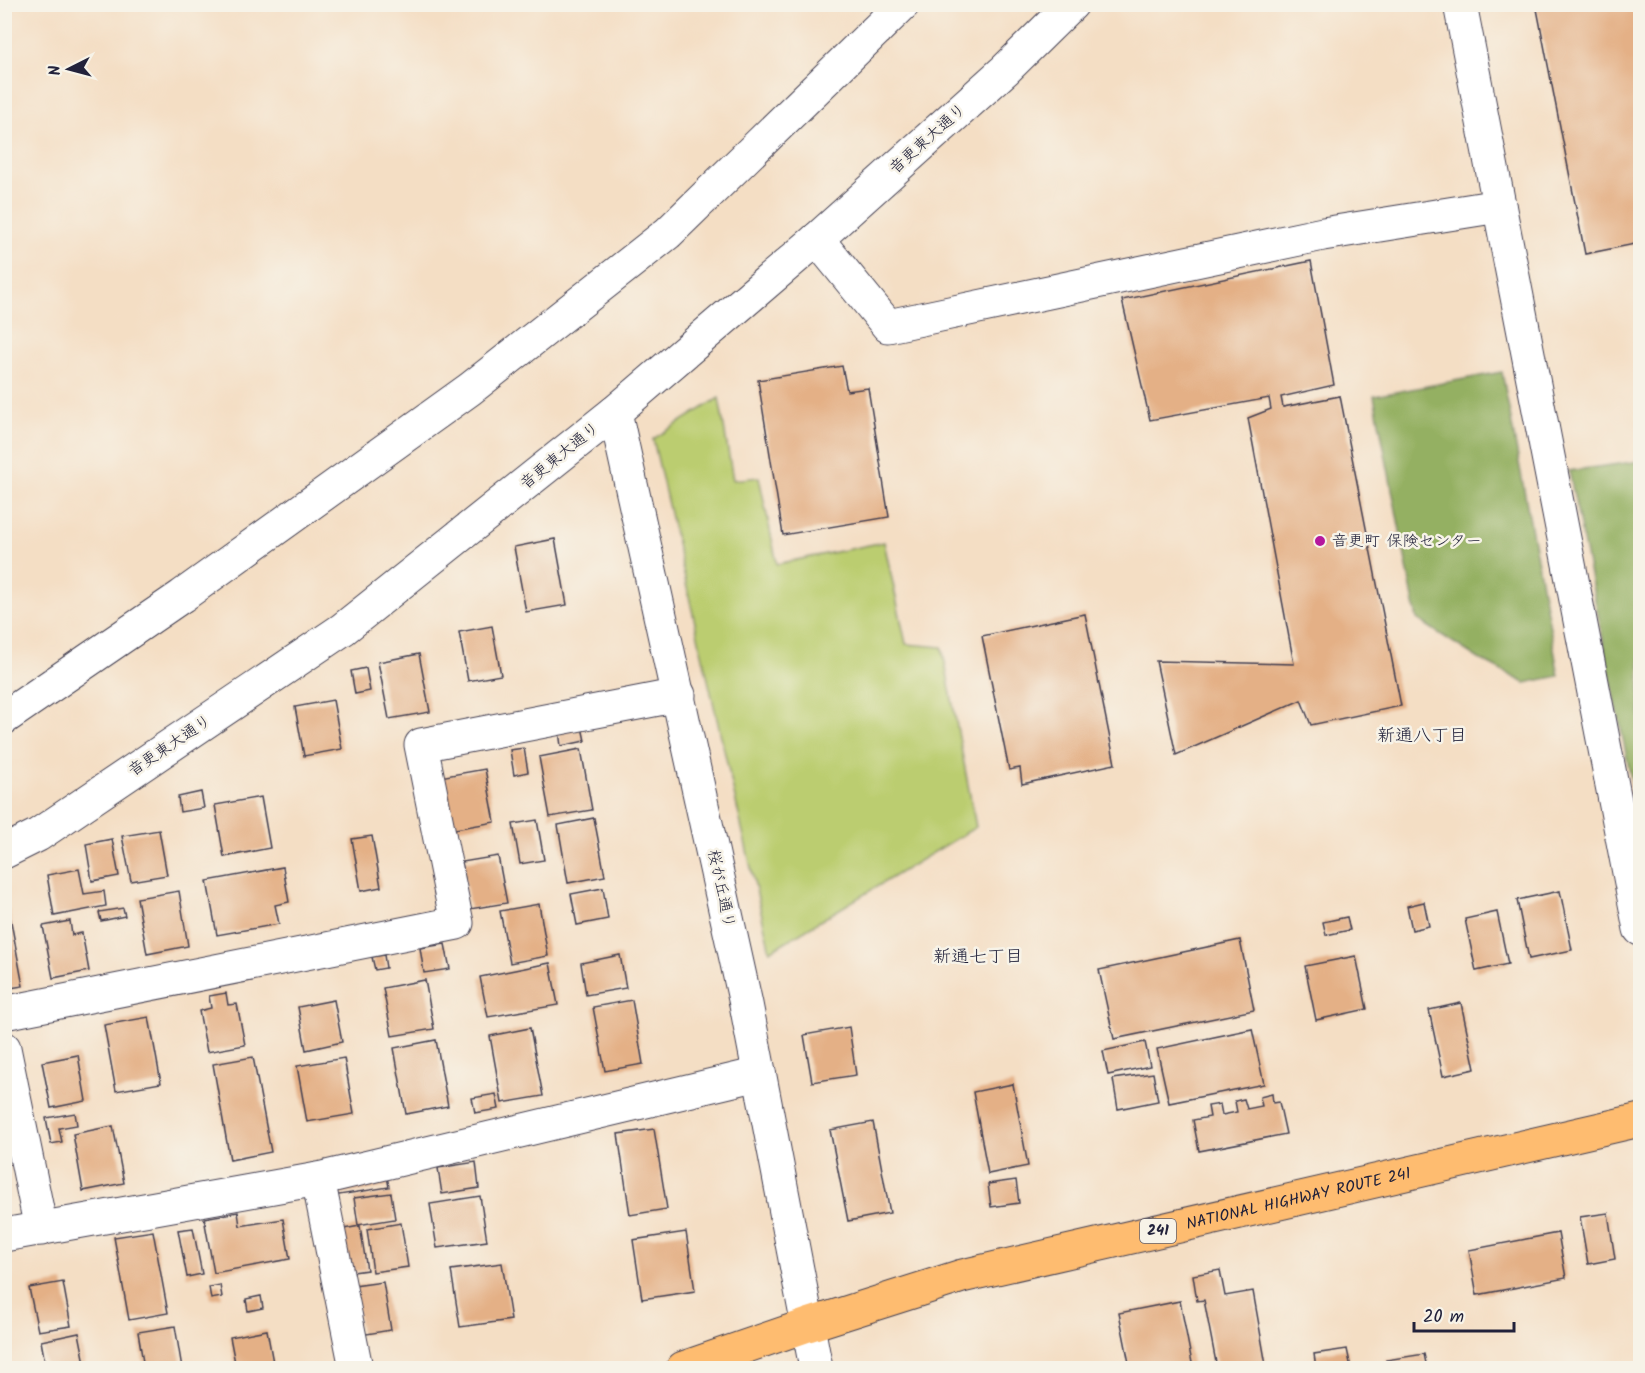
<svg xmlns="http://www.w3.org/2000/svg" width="1645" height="1373" viewBox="0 0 1645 1373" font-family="Kalam,'Klee One',sans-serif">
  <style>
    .green { fill: #bbcd70; stroke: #6e7856; stroke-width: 1.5 }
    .forest { fill: #94b062; stroke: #5b694e; stroke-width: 1.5 }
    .building { fill: #e4b086 }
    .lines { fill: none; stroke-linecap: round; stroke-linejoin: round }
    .minor-casing { stroke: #423e50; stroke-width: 35 }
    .highway-casing { stroke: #423e50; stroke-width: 35 }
    .minor { stroke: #fff; stroke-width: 33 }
    .highway { stroke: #febc70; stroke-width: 33 }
    .poi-dot { fill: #b5179e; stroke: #f7f3e8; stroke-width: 2 }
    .labels { text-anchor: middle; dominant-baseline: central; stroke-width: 5; stroke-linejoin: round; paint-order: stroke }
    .shield { fill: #f7f3e8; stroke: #62616f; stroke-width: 1.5 }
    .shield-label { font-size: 15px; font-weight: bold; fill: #22223b }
    .street-label { font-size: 16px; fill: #22223b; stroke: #f7f3e8 }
    .poi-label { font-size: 16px; fill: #22223b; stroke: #f7f3e8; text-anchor: start }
    .neighbourhood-label { font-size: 18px; fill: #22223b; stroke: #f7f3e8 }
  </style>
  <rect width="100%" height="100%" fill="#f7f3e8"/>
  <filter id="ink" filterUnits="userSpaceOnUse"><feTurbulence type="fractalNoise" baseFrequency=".0167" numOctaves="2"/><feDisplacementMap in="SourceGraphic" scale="12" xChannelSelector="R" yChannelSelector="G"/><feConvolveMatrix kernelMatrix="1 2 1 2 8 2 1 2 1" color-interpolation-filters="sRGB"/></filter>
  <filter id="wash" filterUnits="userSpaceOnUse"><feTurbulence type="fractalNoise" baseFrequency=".008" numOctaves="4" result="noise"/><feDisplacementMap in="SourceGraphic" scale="24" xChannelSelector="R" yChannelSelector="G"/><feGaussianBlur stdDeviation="1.35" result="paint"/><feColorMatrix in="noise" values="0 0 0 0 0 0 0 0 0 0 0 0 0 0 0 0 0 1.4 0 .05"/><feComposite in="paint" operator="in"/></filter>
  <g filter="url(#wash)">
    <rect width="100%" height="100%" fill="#f4dec4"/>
    <!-- green -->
    <polygon class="green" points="719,398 733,480 759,477 777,564 884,542 906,644 942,647 976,827 770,951 653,439"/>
    <!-- forest -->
    <g class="forest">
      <polygon points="1502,372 1559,676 1525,683 1479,659 1417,619 1374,396"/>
      <polygon points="1640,461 1640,823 1569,471"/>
    </g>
    <g id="blocks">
      <!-- building -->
      <g class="building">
        <polygon points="1536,4 1640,4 1640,243 1585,254"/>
        <polygon points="1311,261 1334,385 1281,397 1283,407 1340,396 1401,706 1311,725 1301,700 1176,755 1156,661 1294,664 1248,418 1271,409 1269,398 1150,420 1122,300"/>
        <polygon points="842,366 847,391 868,388 889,517 783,535 758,380"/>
        <polygon points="555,539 567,605 526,612 514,547"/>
        <polygon points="1085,614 1115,764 1022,784 1020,768 1009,770 982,636"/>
        <polygon points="492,626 501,675 468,681 459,632"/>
        <polygon points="419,654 430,712 389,719 378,662"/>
        <polygon points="366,668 370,691 355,694 351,671"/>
        <polygon points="333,700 342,749 304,756 295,707"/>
        <polygon points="582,727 585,741 561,746 559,731"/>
        <polygon points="524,748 528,772 514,775 510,750"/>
        <polygon points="581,749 592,810 550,817 539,757"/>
        <polygon points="485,769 495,822 444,831 434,778"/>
        <polygon points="201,792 204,808 180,812 178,797"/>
        <polygon points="261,797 270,848 224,857 215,805"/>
        <polygon points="594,818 605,876 568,883 558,825"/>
        <polygon points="537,820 544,860 520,864 513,824"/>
        <polygon points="159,830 167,875 131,881 122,836"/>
        <polygon points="372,836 381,887 361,891 352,839"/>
        <polygon points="112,839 119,876 92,881 86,844"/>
        <polygon points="498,856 507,903 470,909 462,862"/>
        <polygon points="283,867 289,902 275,905 279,924 217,935 207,881"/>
        <polygon points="79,869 84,894 104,891 106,906 54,916 47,875"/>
        <polygon points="603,888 608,919 577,925 571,894"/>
        <polygon points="179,891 188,946 147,954 137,898"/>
        <polygon points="1560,891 1572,950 1529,959 1517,900"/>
        <polygon points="1424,902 1429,926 1412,930 1407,906"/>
        <polygon points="539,904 548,956 510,963 500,911"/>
        <polygon points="123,908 125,916 101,921 99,912"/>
        <polygon points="4,911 9,911 23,986 4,989"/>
        <polygon points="1497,912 1508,964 1476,971 1465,919"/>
        <polygon points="1347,917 1350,930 1326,935 1323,922"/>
        <polygon points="70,921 72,935 82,933 89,971 53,978 43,926"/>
        <polygon points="1240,940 1254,1010 1114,1039 1099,970"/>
        <polygon points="445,944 450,969 424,973 420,948"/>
        <polygon points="384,955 386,968 375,970 372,957"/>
        <polygon points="620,955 626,988 586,995 581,963"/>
        <polygon points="1356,956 1367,1009 1316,1020 1305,966"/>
        <polygon points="550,963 558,1005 488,1017 480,977"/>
        <polygon points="425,980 434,1029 392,1036 383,988"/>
        <polygon points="226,993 228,1005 237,1004 245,1045 207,1052 199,1011 211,1008 209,996"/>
        <polygon points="334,1000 342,1042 306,1050 298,1007"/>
        <polygon points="632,1000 643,1064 605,1071 593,1007"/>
        <polygon points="1461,1003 1475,1069 1443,1076 1429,1010"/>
        <polygon points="149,1017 161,1083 116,1091 104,1025"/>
        <polygon points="849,1027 856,1075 812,1082 804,1035"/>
        <polygon points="530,1028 543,1096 502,1103 490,1036"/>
        <polygon points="1252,1029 1264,1084 1169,1103 1157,1049"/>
        <polygon points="436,1040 448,1106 406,1114 394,1048"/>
        <polygon points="1145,1042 1150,1066 1108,1075 1103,1051"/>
        <polygon points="78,1055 86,1101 51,1108 42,1062"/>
        <polygon points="253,1057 271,1152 230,1160 213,1064"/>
        <polygon points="344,1058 354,1114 307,1122 297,1066"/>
        <polygon points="1153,1073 1158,1101 1118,1109 1113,1079"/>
        <polygon points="1013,1084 1028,1166 988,1174 973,1092"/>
        <polygon points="496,1094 499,1109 475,1113 472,1098"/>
        <polygon points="1272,1094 1273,1103 1279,1102 1286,1134 1199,1151 1193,1120 1210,1117 1208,1106 1220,1104 1222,1115 1237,1112 1235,1101 1244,1099 1247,1109 1262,1106 1260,1097"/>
        <polygon points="75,1113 77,1125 59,1128 62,1142 51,1144 46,1118"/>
        <polygon points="873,1122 890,1213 848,1221 830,1130"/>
        <polygon points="113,1126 124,1183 83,1191 73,1134"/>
        <polygon points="654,1129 667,1209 630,1215 618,1134"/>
        <polygon points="476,1162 479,1188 442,1194 438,1168"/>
        <polygon points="386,1171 389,1187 327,1197 325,1181"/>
        <polygon points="1016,1180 1019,1203 991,1207 988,1184"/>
        <polygon points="391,1193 395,1219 358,1225 354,1198"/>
        <polygon points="480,1196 487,1241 437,1248 430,1204"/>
        <polygon points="238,1212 240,1226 283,1219 290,1259 214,1273 204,1218"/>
        <polygon points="1608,1213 1615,1259 1588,1264 1580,1217"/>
        <polygon points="401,1223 408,1267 373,1272 367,1229"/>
        <polygon points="360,1226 367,1270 339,1274 333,1231"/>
        <polygon points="193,1228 202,1274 187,1277 178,1230"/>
        <polygon points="153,1231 168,1313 129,1320 114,1237"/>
        <polygon points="686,1232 695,1291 642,1299 633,1240"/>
        <polygon points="1558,1233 1566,1278 1477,1295 1469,1250"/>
        <polygon points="502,1263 511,1320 460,1327 451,1270"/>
        <polygon points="1220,1270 1225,1296 1253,1291 1266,1365 1217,1368 1204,1300 1197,1301 1193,1275"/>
        <polygon points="63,1282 71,1326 38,1331 29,1288"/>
        <polygon points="383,1282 391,1330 361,1335 354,1286"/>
        <polygon points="220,1285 222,1297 211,1299 209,1287"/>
        <polygon points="261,1296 263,1308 248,1311 246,1299"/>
        <polygon points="1180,1301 1193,1368 1130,1368 1119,1313"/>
        <polygon points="175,1326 182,1368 144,1368 138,1332"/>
        <polygon points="267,1330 274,1368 236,1368 230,1337"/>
        <polygon points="79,1333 86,1368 46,1368 41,1341"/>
        <polygon points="1347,1349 1351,1368 1316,1368 1314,1354"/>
        <polygon points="1424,1354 1427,1368 1388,1368 1386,1360"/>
      </g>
    </g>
  </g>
  <g filter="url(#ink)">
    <use href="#blocks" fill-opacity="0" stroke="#423e50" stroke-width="1.5"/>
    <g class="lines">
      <defs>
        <g id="minor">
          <polyline points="1460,4 1640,929"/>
          <polyline points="817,239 888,326 1323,234 1499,206"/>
          <polyline points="615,412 746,1004 816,1368"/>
          <polyline points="4,718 182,596 470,389 668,233 903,4"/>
          <polyline points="4,852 38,835 343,629 615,412 817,239 1005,70 1072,4"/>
          <polyline points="4,1013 457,923 421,745 679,695"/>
          <polyline points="4,1048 41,1229"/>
          <polyline points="318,1179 356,1368"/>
          <polyline points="4,1235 318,1179 759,1074"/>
        </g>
        <g id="highway">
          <path id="s1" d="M683,1368L808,1325L962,1276L1640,1120"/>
        </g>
      </defs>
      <!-- minor casing -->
      <use href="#minor" class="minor-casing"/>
      <!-- highway casing -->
      <use href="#highway" class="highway-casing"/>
      <!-- minor -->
      <use href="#minor" class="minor"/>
      <!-- highway -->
      <use href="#highway" class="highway"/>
    </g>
  </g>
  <!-- markers -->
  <circle class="poi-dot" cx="1320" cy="541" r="6"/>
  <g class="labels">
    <!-- shield labels -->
    <rect class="shield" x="1140" y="1219" width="36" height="24" rx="4.5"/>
    <g class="shield-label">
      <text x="1158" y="1231">241</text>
    </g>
    <!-- street labels -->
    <g class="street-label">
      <text transform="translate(928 139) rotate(-42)">音更東大通り</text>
      <text transform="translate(560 456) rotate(-39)">音更東大通り</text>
      <text transform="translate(170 746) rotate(-34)">音更東大通り</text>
      <text transform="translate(721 889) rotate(78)">桜が丘通り</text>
      <text stroke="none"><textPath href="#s1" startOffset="639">NATIONAL HIGHWAY ROUTE 241</textPath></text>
    </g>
    <!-- poi labels -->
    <g class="poi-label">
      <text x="1332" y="541">音更町 保険センター</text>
    </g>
    <!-- neighbourhood labels -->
    <g class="neighbourhood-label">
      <text x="1422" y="736">新通八丁目</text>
      <text x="978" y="957">新通七丁目</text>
    </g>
  </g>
  <!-- margin -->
  <rect width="1645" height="1373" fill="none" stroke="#f7f3e8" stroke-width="24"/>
  <!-- north arrow -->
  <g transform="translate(69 69) rotate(264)" stroke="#f7f3e8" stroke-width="4.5" paint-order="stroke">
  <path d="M0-4.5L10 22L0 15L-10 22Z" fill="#22223b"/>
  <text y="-9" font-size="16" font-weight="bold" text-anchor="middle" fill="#22223b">N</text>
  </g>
  <!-- scale -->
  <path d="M1414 1322v9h100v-9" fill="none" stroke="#22223b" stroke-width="3"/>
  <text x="1423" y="1322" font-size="18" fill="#22223b" stroke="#f7f3e8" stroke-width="4.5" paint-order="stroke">20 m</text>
</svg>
